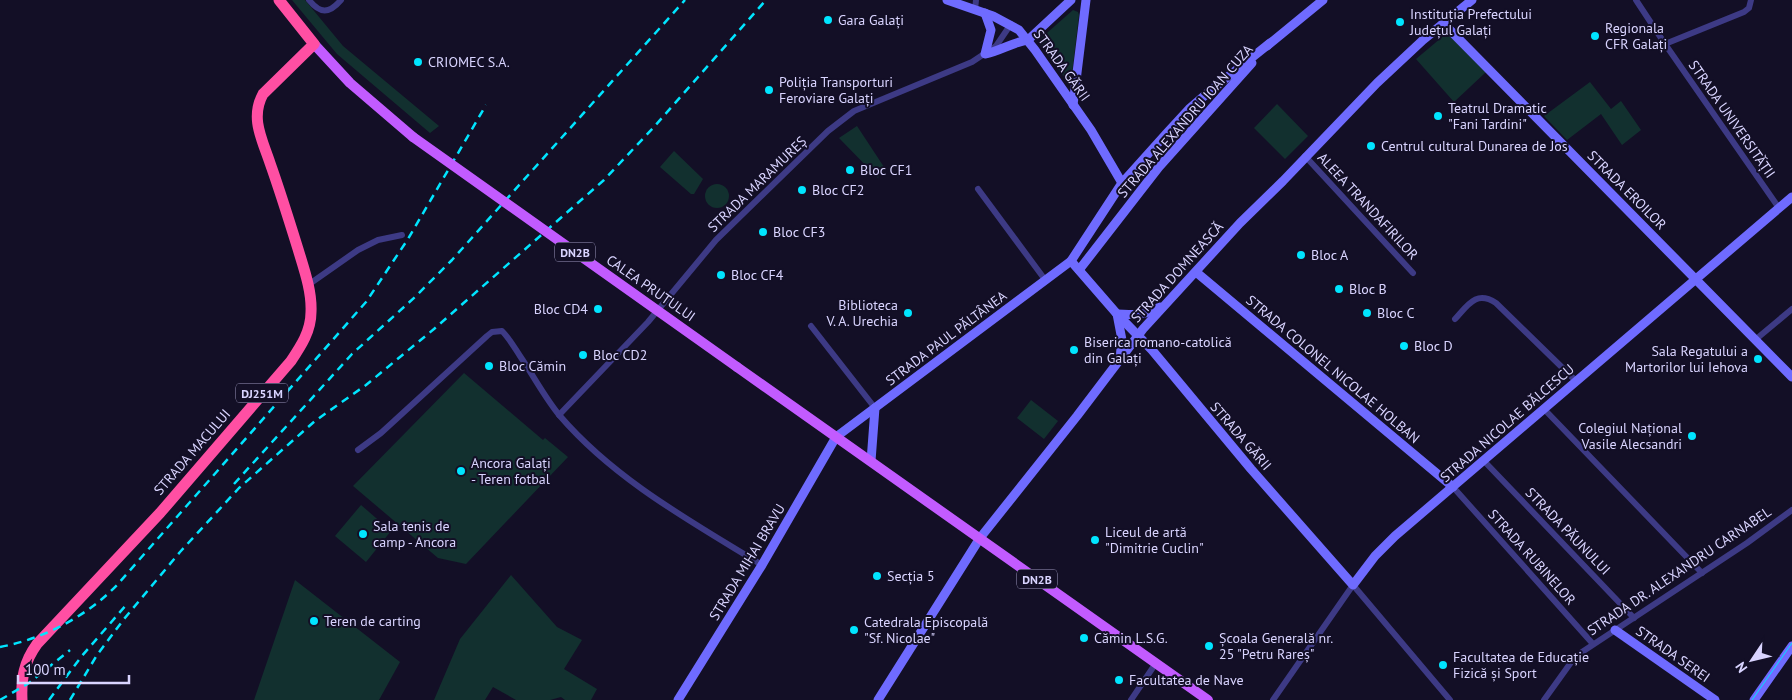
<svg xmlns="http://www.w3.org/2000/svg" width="1792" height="700" viewBox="0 0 1792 700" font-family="'PT Sans',sans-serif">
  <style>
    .green { fill: #12302f }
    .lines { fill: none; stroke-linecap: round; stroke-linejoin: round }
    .street { stroke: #3d3a85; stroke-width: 6 }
    .secondary { stroke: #6f6bff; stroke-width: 9 }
    .primary { stroke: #c25bff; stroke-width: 10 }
    .highway { stroke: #ff4fa3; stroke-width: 11 }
    .tram { stroke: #00e5ff; stroke-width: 1 }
    .rail { stroke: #00e5ff; stroke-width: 2.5; stroke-dasharray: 8 6; stroke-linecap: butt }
    .primary-bridge { stroke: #c25bff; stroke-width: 10 }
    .poi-dot { fill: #00e5ff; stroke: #130f26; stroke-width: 2 }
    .labels { text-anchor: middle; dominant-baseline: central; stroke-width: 4; stroke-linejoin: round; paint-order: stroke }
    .shield { fill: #130f26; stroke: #9e99be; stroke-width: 1 }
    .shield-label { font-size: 12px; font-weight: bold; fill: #d9d4ff }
    .poi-label { font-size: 14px; fill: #d9d4ff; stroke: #130f26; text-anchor: start }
    .street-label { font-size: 14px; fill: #d9d4ff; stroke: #130f26 }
  </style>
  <rect width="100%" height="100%" fill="#130f26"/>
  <!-- green -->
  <g class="green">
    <polygon points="292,0 305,0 343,46 439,126 430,133 337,54"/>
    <polygon points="1073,10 1078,12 1079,15 1071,82 1069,84 1039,43 1039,40"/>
    <polygon points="1447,33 1486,72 1454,102 1416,59"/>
    <polygon points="1590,82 1611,109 1621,101 1641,130 1622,145 1601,114 1567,140 1544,116"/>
    <polygon points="1277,104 1308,136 1285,159 1254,128"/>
    <polygon points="857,126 884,167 878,178 839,138"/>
    <polygon points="674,151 703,179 694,194 691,194 660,167"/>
    <circle cx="717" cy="196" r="12"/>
    <polygon points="464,373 543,440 545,438 568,457 466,564 438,558 353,486"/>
    <polygon points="1031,400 1058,421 1044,439 1017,418"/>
    <polygon points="361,505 391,531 366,562 335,536"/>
    <polygon points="511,575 557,627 582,640 564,669 597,689 591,700 565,700 561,697 550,700 516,700 493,687 485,700 434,700 460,639"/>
    <polygon points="295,580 400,662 379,700 254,700"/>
  </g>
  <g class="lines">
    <!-- street -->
    <g class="street">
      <path d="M309,0C320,14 329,14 341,0"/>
      <polyline points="1636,0 1665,44 1779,208"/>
      <polyline points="975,10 976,0"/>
      <polyline points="1665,44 1744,12 1749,8 1751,0"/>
      <polyline points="1305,156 1413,273"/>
      <polyline points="978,189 1046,281"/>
      <polyline points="308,285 358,250 378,240 402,235"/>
      <path d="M1455,319C1468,305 1476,290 1496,303L1576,381"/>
      <polyline points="811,326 875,408"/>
      <polyline points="1755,340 1792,309"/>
      <polyline points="1544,409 1702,573"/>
      <polyline points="559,415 648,322 716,240 828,131 854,111 972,62 996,46 1011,24"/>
      <path d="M358,450L381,433L487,336L492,332L502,331C509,338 514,347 520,356C533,375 545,398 560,416C615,480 692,522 762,565"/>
      <polyline points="1484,461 1634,618"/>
      <polyline points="1453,487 1593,644"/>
      <polyline points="1131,700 1156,663"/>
      <polyline points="1273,700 1353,585 1450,700"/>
      <polyline points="1544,700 1572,661 1582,652 1747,543 1792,510"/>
    </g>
    <!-- secondary -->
    <g class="secondary">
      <polyline points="947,0 993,16 1019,30 1035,50 1091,130 1122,183"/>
      <path d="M985,13L991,30L985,54C1000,51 1013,42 1028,40"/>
      <polyline points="1443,23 1792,377"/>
      <polyline points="1028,40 1071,0"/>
      <polyline points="1267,46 1323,0"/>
      <polyline points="1073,105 1086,0"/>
      <polyline points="1071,261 1117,314 1152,350 1251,469 1353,585 1375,556 1395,536 1792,197"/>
      <polyline points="1079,270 1159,167 1252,63"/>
      <polyline points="1196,272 1453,487"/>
      <path d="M1117,314C1133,315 1146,315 1160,307"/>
      <polyline points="1117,314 1122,340 1120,358"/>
      <polyline points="871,461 875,408"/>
      <polyline points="1615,630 1715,700"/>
      <polyline points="678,700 762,565 836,437 1071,261 1122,183 1166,134 1189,109 1210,91 1270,43"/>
      <polyline points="878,700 980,538 1077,416 1143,329 1240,223 1283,181 1377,83 1423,40 1472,0"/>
      <polyline points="1754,700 1792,646"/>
    </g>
    <!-- primary -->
    <g class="primary">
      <polyline points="314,44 350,83 413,137"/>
      <polyline points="737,367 1208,700"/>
    </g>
    <!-- highway -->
    <path class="highway" d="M22,700C21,678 24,662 37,644L160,513L291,361C301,346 311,331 311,312C312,291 304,269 298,249C289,220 280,191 270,163C262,139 250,118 263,94L314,44L279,0"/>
    <!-- tram -->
    <polyline class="tram" points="1752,700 1792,643"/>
    <!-- rail -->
    <g class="rail">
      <polyline points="234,484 352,354 415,297 452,260 685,0"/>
      <path d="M0,647C43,639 86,617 117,585L366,302L408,239L486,105"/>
      <polyline points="0,700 29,683 70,650"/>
      <polyline points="49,700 81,657 127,604"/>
      <polyline points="70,700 97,655 124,619 180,552 239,488 315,421 366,385 434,329 604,180 654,127 766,0"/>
    </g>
    <!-- primary-bridge -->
    <polyline class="primary-bridge" points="413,137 737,367"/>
  </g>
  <!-- markers -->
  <g class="poi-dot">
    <circle cx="828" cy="20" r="5"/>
    <circle cx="1400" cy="22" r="5"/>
    <circle cx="1595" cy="36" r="5"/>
    <circle cx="418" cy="62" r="5"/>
    <circle cx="769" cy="90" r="5"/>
    <circle cx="1438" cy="116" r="5"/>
    <circle cx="1371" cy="146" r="5"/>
    <circle cx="850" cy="170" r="5"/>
    <circle cx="802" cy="190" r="5"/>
    <circle cx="763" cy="232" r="5"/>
    <circle cx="1301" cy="255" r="5"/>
    <circle cx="721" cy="275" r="5"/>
    <circle cx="1339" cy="289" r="5"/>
    <circle cx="598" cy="309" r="5"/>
    <circle cx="908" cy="313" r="5"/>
    <circle cx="1367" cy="313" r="5"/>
    <circle cx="1404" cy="346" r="5"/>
    <circle cx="1074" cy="350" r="5"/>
    <circle cx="583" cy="355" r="5"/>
    <circle cx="1758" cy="359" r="5"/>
    <circle cx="489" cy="366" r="5"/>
    <circle cx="1692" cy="436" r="5"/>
    <circle cx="461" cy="471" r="5"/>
    <circle cx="363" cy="534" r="5"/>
    <circle cx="1095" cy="540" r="5"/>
    <circle cx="877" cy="576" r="5"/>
    <circle cx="314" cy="621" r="5"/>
    <circle cx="854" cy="630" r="5"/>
    <circle cx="1084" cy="638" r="5"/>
    <circle cx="1209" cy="646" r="5"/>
    <circle cx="1443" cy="665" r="5"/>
    <circle cx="1119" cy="680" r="5"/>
  </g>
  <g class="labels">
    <!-- shield labels -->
    <g class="shield">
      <rect x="555" y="242.5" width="40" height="19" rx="4"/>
      <rect x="236" y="383.5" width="52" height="19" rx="4"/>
      <rect x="1017" y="569.5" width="40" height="19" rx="4"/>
    </g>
    <g class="shield-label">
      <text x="575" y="252">DN2B</text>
      <text x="262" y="393">DJ251M</text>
      <text x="1037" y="579">DN2B</text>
    </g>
    <!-- poi labels -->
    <g class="poi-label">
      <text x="1410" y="14">Instituția Prefectului<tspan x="1410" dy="16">Județul Galați</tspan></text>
      <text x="838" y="20">Gara Galați</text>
      <text x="1605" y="28">Regionala<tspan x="1605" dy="16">CFR Galați</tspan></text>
      <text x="428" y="62">CRIOMEC S.A.</text>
      <text x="779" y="82">Poliția Transporturi<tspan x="779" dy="16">Feroviare Galați</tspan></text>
      <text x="1448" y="108">Teatrul Dramatic<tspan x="1448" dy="16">"Fani Tardini"</tspan></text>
      <text x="1381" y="146">Centrul cultural Dunarea de Jos</text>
      <text x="860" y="170">Bloc CF1</text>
      <text x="812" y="190">Bloc CF2</text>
      <text x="773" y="232">Bloc CF3</text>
      <text x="1311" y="255">Bloc A</text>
      <text x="731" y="275">Bloc CF4</text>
      <text x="1349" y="289">Bloc B</text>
      <text x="898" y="305" text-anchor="end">Biblioteca<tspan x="898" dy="16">V. A. Urechia</tspan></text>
      <text x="588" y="309" text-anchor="end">Bloc CD4</text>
      <text x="1377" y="313">Bloc C</text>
      <text x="1084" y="342">Biserica romano-catolică<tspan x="1084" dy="16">din Galați</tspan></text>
      <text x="1414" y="346">Bloc D</text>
      <text x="1748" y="351" text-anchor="end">Sala Regatului a<tspan x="1748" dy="16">Martorilor lui Iehova</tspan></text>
      <text x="593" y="355">Bloc CD2</text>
      <text x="499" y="366">Bloc Cămin</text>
      <text x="1682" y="428" text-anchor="end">Colegiul Național<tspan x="1682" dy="16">Vasile Alecsandri</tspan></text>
      <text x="471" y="463">Ancora Galați<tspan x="471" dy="16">- Teren fotbal</tspan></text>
      <text x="373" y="526">Sala tenis de<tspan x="373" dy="16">camp - Ancora</tspan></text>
      <text x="1105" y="532">Liceul de artă<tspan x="1105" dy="16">"Dimitrie Cuclin"</tspan></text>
      <text x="887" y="576">Secția 5</text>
      <text x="324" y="621">Teren de carting</text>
      <text x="864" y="622">Catedrala Episcopală<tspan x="864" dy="16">"Sf. Nicolae"</tspan></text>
      <text x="1094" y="638">Cămin L.S.G.</text>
      <text x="1219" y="638">Școala Generală nr.<tspan x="1219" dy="16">25 "Petru Rareș"</tspan></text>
      <text x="1453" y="657">Facultatea de Educație<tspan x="1453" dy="16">Fizică și Sport</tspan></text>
      <text x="1129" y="680">Facultatea de Nave</text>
    </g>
    <!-- street labels -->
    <g class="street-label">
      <text transform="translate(1062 65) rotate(54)">STRADA GĂRII</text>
      <text transform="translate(1732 119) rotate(55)">STRADA UNIVERSITĂȚII</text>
      <text transform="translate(1185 121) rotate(-49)">STRADA ALEXANDRU IOAN CUZA</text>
      <text transform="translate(757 184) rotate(-44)">STRADA MARAMUREȘ</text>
      <text transform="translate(1627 190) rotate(45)">STRADA EROILOR</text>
      <text transform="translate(1368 206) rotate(47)">ALEEA TRANDAFIRILOR</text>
      <text transform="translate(1177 272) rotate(-48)">STRADA DOMNEASCĂ</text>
      <text transform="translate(651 288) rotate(35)">CALEA PRUTULUI</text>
      <text transform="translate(946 338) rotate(-37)">STRADA PAUL PĂLTÂNEA</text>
      <text transform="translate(1333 369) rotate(40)">STRADA COLONEL NICOLAE HOLBAN</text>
      <text transform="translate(1507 423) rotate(-41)">STRADA NICOLAE BĂLCESCU</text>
      <text transform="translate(1241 436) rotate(49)">STRADA GĂRII</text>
      <text transform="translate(192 452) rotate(-49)">STRADA MACULUI</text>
      <text transform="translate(1568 531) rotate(46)">STRADA PĂUNULUI</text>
      <text transform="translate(1532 557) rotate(48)">STRADA RUBINELOR</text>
      <text transform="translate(747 562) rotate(-59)">STRADA MIHAI BRAVU</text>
      <text transform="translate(1679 571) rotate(-34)">STRADA DR. ALEXANDRU CARNABEL</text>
      <text transform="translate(1673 654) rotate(35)">STRADA SEREI</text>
    </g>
  </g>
  <!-- north arrow -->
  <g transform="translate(1752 660) rotate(235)" stroke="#130f26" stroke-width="4" paint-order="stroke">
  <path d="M0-4L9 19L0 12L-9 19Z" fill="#d9d4ff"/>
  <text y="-8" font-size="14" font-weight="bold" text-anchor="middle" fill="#d9d4ff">N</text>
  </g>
  <!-- scale -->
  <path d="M18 675v8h111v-8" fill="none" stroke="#d9d4ff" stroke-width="2.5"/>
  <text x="25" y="675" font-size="15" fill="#d9d4ff" stroke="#130f26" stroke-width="4" paint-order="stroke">100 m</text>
</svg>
